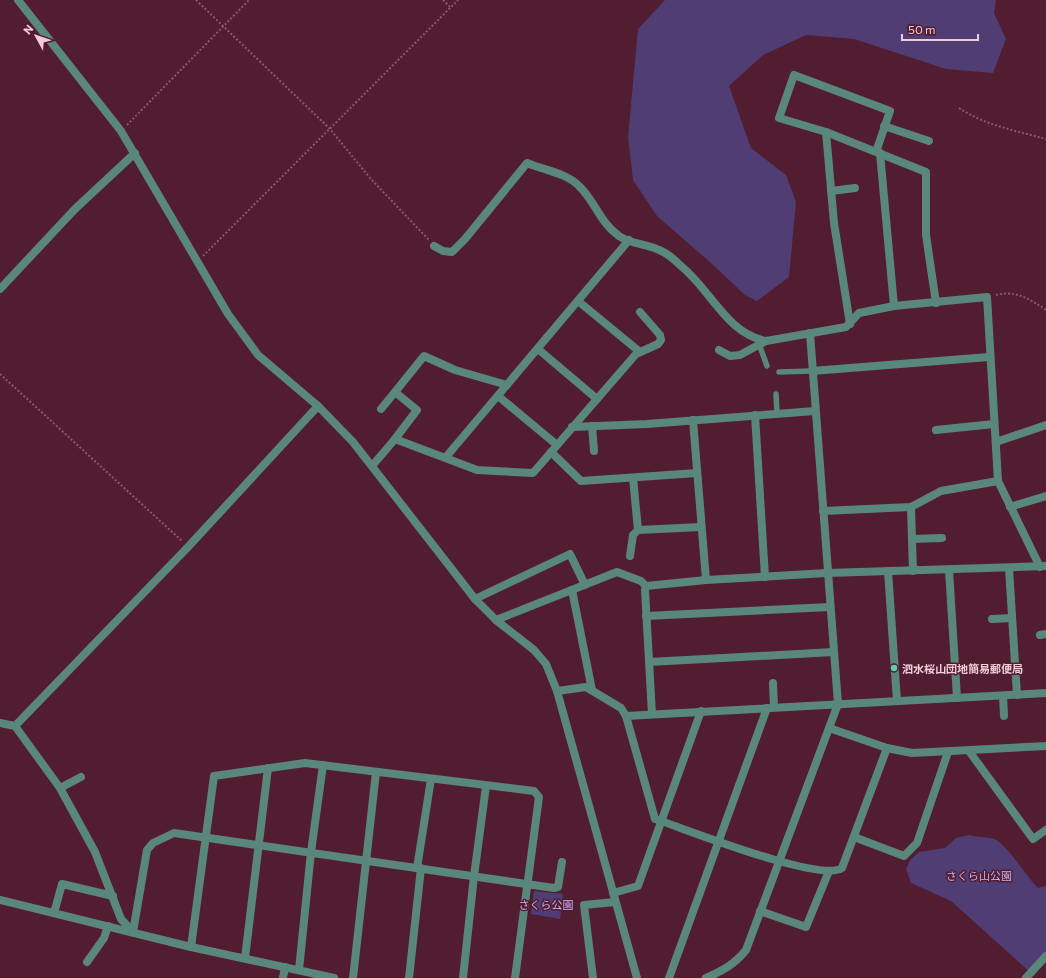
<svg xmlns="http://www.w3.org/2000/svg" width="1046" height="978" viewBox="0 0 1046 978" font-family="Commissioner,'Noto Sans JP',sans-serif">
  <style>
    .green { fill: #503d73 }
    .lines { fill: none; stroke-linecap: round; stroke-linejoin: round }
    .path { stroke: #895a6b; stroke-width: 2; stroke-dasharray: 2 2; stroke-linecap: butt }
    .service { stroke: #5a877c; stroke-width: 5.5 }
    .minor { stroke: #5a877c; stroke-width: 8 }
    .poi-dot { fill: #5eceb8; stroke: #521c31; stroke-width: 1.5 }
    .labels { text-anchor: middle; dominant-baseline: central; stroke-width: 3; stroke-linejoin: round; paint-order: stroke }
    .poi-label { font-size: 11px; font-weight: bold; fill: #efccd7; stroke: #521c31; text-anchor: start }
    .park-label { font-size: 11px; fill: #c6b4f1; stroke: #521c31 }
  </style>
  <rect width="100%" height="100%" fill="#521c31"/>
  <!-- green -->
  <g class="green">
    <polygon points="665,0 996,0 994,13 1006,39 993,73 946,69 854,39 806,35 763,55 729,86 751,148 786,175 796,202 789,277 757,301 745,295 711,263 657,216 633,180 628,137 638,29"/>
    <path d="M969,835C977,837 986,837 994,839C1007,844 1026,876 1038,888L1046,886V954L1031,973L951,901L911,883L906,869L910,860L919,852L945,848L956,838Z"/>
    <polygon points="534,891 563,894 560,919 531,914"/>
  </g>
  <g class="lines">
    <!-- path -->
    <g class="path">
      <polyline points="196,0 330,129 370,178 429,240"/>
      <polyline points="443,0 450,7"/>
      <path d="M959,108C984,125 1017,131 1046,139"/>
      <polyline points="127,125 249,0"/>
      <polyline points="203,256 458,0"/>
      <path d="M996,295C1016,290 1030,299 1046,310"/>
      <polyline points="0,374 182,541"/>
    </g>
    <!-- service -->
    <g class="service">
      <polyline points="759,344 767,366"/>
      <polyline points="779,372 812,371"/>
      <polyline points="776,394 777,413"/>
    </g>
    <!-- minor -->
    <g class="minor">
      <polyline points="18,0 121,131 228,314 258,355 318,406 353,442 475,599 496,620 534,650 546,664 557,691 637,978"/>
      <polyline points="884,126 929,141"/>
      <polyline points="826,132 834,223 850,324"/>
      <polyline points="876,152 890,111 794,75 779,118 826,132 926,172 926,235 936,303"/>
      <polyline points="880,153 894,306"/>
      <polyline points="831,191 855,188"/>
      <path d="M434,246L443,251L452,252L465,239L527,163C544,170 566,173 579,186C595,201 600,223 619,236C630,244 647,244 659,250C667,253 675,260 681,266C711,290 726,333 766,341L846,327L859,313L894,306L987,297L998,481L1040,567"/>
      <polyline points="0,289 75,209 135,153"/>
      <polyline points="578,301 640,352"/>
      <polyline points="538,349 597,399"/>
      <polyline points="719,350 730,356 740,355 766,341"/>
      <polyline points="812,371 989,357"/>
      <polyline points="498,396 557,445"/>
      <polyline points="381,409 395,392"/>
      <polyline points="755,415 765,577"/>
      <polyline points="693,420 706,580"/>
      <polyline points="592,426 594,451"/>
      <polyline points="572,427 647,424 815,411"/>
      <polyline points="936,430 994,424"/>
      <polyline points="395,439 417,410 395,392 424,356 455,370 507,385"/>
      <polyline points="996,442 1046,425"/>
      <polyline points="551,452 581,481 697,473"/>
      <polyline points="446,457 629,240"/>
      <polyline points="372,466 395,439 477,470 533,473 636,354 658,344 661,340 660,335 640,312"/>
      <polyline points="633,478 638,530 701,527"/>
      <polyline points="911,507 913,571"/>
      <polyline points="1010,507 1046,496"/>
      <polyline points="823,511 911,507 941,491 998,481"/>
      <polyline points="912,539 942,538"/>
      <polyline points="630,556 633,535 638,530"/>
      <polyline points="1009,568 1017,695"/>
      <polyline points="949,570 957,698"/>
      <polyline points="888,571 897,701"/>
      <polyline points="646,586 645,590 652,714"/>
      <polyline points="572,590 592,690"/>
      <polyline points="475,599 570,554 585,585"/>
      <polyline points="646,616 830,607"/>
      <polyline points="992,619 1012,618"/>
      <polyline points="496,620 617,572 641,581 646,586 706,580 827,573 1046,566"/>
      <polyline points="1040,635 1046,634"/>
      <polyline points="649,662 834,652"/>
      <polyline points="773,683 774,707"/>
      <path d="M557,691L586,687L621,708L626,716L655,819C686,829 820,883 842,868L887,748"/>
      <polyline points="1003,696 1004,716"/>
      <polyline points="626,716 1046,693"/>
      <polyline points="0,723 15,726 60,788 95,852 121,919 133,932"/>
      <polyline points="15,726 188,547 318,406"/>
      <polyline points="829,728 887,748 912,753 1046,746"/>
      <polyline points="969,751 1033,839 1046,830"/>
      <polyline points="60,788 81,777"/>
      <polyline points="854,837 904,856 917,843 948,752"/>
      <polyline points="417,868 431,779"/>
      <polyline points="613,893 638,886 701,711"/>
      <polyline points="0,900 191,947 334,978"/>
      <polyline points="760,911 806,927 829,871"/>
      <polyline points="54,913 62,884 113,896"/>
      <polyline points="133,932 147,850 153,843 174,833 554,888 558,887 562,862"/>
      <polyline points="191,947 214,776 305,763 534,791 539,797 515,978"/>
      <polyline points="245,958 268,768"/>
      <polyline points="87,962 104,938 108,926"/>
      <polyline points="299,970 311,852 323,765"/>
      <polyline points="283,978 285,967"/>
      <polyline points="353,978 376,772"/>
      <polyline points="409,978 421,868"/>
      <polyline points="463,978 474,876 486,786"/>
      <polyline points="593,978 584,905 615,902"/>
      <polyline points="669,978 767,708"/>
      <path d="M706,978C722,971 735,964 746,950L838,704L810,333"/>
      <polyline points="1026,978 1046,956"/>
    </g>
  </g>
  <!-- markers -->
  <circle class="poi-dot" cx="894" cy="668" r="4"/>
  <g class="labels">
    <!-- poi labels -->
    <g class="poi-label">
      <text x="902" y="668">泗水桜山団地簡易郵便局</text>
    </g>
    <!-- park labels -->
    <g class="park-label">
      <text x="979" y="875">さくら山公園</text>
      <text x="546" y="904">さくら公園</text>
    </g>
  </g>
  <!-- north arrow -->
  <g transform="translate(36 36) rotate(310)" stroke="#521c31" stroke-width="3" paint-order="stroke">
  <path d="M0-3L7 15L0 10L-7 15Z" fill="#efccd7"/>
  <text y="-6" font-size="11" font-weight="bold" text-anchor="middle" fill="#efccd7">N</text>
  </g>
  <!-- scale -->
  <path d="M902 34v6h76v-6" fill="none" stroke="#efccd7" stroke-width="2"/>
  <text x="908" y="34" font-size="12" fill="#efccd7" stroke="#521c31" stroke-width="3" paint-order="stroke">50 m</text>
</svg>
